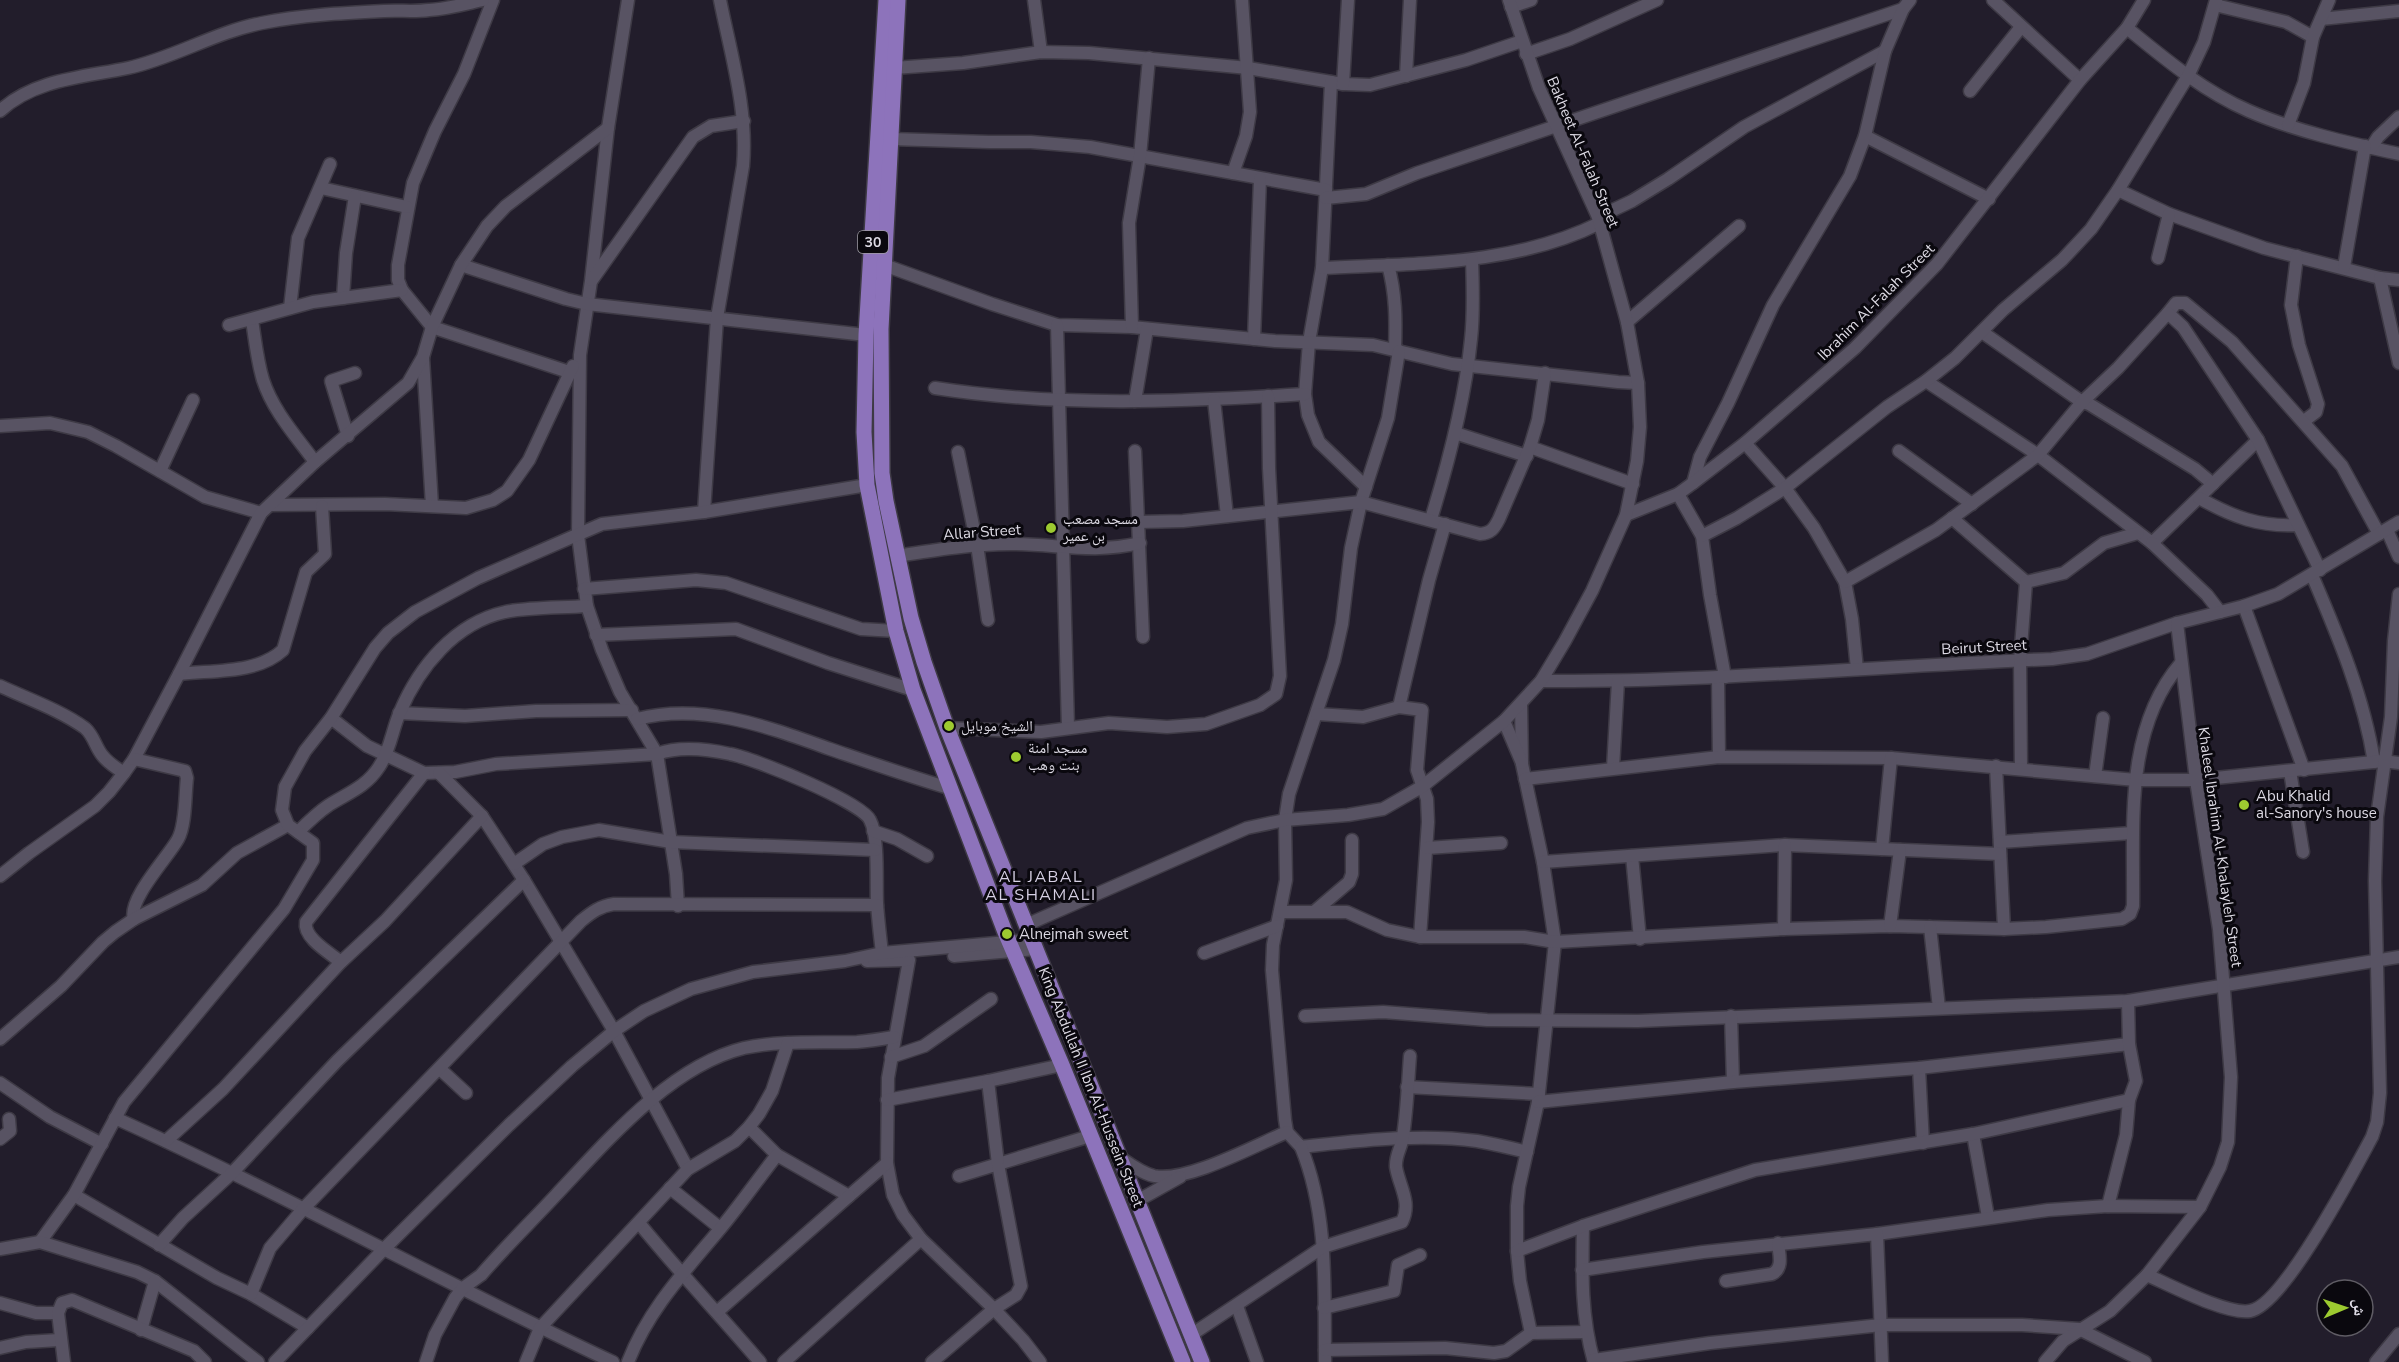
<svg xmlns="http://www.w3.org/2000/svg" width="2399" height="1362" viewBox="0 0 2399 1362" font-family="'Nunito Sans','Noto Naskh Arabic',sans-serif">
  <style>
    .lines { fill: none; stroke-linecap: round; stroke-linejoin: round }
    .minor-casing { stroke: #3e3a45; stroke-width: 15 }
    .major-casing { stroke: #3e3a45; stroke-width: 18 }
    .minor { stroke: #585363; stroke-width: 12 }
    .major { stroke: #8d73bb; stroke-width: 15 }
    .poi-dot { fill: #9dca30; stroke: #0a080e; stroke-width: 2 }
    .labels { text-anchor: middle; dominant-baseline: central; stroke-width: 6; stroke-linejoin: round; paint-order: stroke }
    .shield { fill: #0a080e; stroke: #9e9ca4; stroke-width: 1.5 }
    .shield-label { font-size: 14px; font-weight: bold; fill: #dedbe5 }
    .street-label { font-size: 15px; fill: #dedbe5; stroke: #0a080e }
    .poi-label { font-size: 15px; fill: #dedbe5; stroke: #0a080e; text-anchor: start }
    .neighbourhood-label { font-size: 16px; letter-spacing: 1.5px; fill: #d6d0e4; stroke: #0a080e }
  </style>
  <rect width="100%" height="100%" fill="#221d2b"/>
  <g class="lines">
    <defs>
      <g id="minor">
        <polyline points="493,0 464,74 435,131 413,183 398,265 398,280 402,290 432,327 569,372"/>
        <polyline points="628,0 608,128 591,281 580,355 578,535 587,606 602,650 620,692 657,754 676,874 678,906"/>
        <polyline points="1034,0 1041,52"/>
        <polyline points="1993,0 2080,80"/>
        <polyline points="2215,5 2286,22 2313,37"/>
        <polyline points="1511,7 1531,0"/>
        <polyline points="2321,19 2399,11"/>
        <path d="M2127,28C2165,59 2203,91 2249,111C2295,131 2349,143 2399,154"/>
        <polyline points="1526,54 1570,39 1657,0"/>
        <polyline points="894,68 963,63 1041,52 1089,53 1248,68 1343,84 1370,85 1466,60 1522,41"/>
        <polyline points="1406,76 1410,0"/>
        <polyline points="1331,82 1322,268 1309,342 1305,394 1308,415 1319,442 1366,487"/>
        <polyline points="1343,84 1348,0"/>
        <polyline points="1970,91 2021,27"/>
        <path d="M0,111C34,79 85,77 128,68C174,58 215,32 262,23C302,15 343,13 384,11C399,10 414,12 429,10C448,9 465,4 483,0"/>
        <polyline points="2288,125 2304,83 2313,37 2329,0"/>
        <polyline points="1865,136 1989,199"/>
        <polyline points="891,139 989,142 1031,142 1090,147 1326,190"/>
        <polyline points="2371,148 2378,137 2399,117"/>
        <polyline points="1233,173 1246,136 1250,112 1242,0"/>
        <polyline points="321,188 407,207"/>
        <polyline points="2118,190 2169,214 2264,248 2380,278 2399,280"/>
        <polyline points="1326,198 1366,194 1417,173 1903,9"/>
        <polyline points="1598,217 1632,201 1668,179 1744,127 1885,51"/>
        <polyline points="2297,256 2291,305 2299,345 2318,404 2316,412 2304,421"/>
        <polyline points="2158,258 2169,214"/>
        <polyline points="461,265 566,299 587,304 866,335"/>
        <polyline points="884,265 992,304 1057,325 1132,327 1275,341 1373,345 1452,364 1618,382 1638,383"/>
        <path d="M1388,265C1396,294 1396,320 1395,349"/>
        <polyline points="2344,267 2365,146"/>
        <path d="M1322,268C1417,263 1513,266 1600,223"/>
        <polyline points="2380,278 2399,363"/>
        <polyline points="592,280 693,137 711,126 744,121"/>
        <polyline points="343,298 346,253 355,196"/>
        <polyline points="290,308 298,238 330,164"/>
        <polyline points="2168,313 2176,303 2185,303 2232,342 2342,466 2379,534"/>
        <path d="M252,320C255,339 257,360 263,380C273,411 296,436 315,462"/>
        <polyline points="1627,322 1739,226"/>
        <polyline points="229,325 313,302 402,290"/>
        <polyline points="1057,325 1068,727"/>
        <polyline points="1132,327 1129,223 1140,156 1149,58"/>
        <polyline points="1982,332 2082,402 2089,404 2195,469 2213,484"/>
        <polyline points="1254,339 1260,179"/>
        <path d="M1399,351L1388,418L1361,502L1351,548L1342,624L1334,660L1289,794L1285,820L1286,880L1273,945L1272,970L1285,1120L1287,1132L1301,1147C1358,1141 1419,1133 1477,1141C1494,1144 1511,1148 1527,1152"/>
        <polyline points="423,358 432,506"/>
        <polyline points="1926,381 2038,455 2152,543 2258,440"/>
        <path d="M935,388C1057,407 1182,402 1305,394"/>
        <polyline points="1214,400 1227,516"/>
        <polyline points="1135,401 1147,329"/>
        <polyline points="0,426 50,423 88,432 116,446 205,497 261,513"/>
        <polyline points="1455,433 1527,456"/>
        <polyline points="348,436 331,381 355,373"/>
        <polyline points="1745,443 1785,488 1814,528 1845,582 1852,619 1857,669"/>
        <polyline points="1530,447 1633,484"/>
        <polyline points="1135,451 1143,637"/>
        <polyline points="1899,451 1972,504"/>
        <polyline points="958,452 977,545 988,620"/>
        <polyline points="160,471 193,400"/>
        <polyline points="1693,483 1700,457 1728,403 1773,305 1850,176 1865,136 1885,51 1903,9 1910,0"/>
        <polyline points="1678,494 1702,536 1710,595 1725,677"/>
        <path d="M2199,498C2233,517 2259,527 2298,525"/>
        <polyline points="270,505 385,504 466,508 493,500 507,491 529,460 573,366"/>
        <path d="M704,512L717,318L743,166C748,110 731,55 720,0"/>
        <polyline points="1626,515 1678,494 1693,483 1745,443 1855,348 1937,264 2080,80 2127,28 2144,0"/>
        <polyline points="1952,518 2026,582 2064,573 2104,543 2138,533"/>
        <path d="M1431,519C1449,461 1465,400 1471,339C1474,313 1473,286 1472,260"/>
        <path d="M1139,522L1183,521L1361,502L1480,534C1491,533 1494,529 1499,519L1530,447L1538,420L1545,373"/>
        <polyline points="2387,530 2399,557"/>
        <polyline points="1702,536 1737,518 1785,488 1887,407 1926,381 1955,358 2003,310 2062,260 2091,229 2118,190 2188,76 2204,42 2216,0"/>
        <polyline points="2152,543 2207,595 2220,612"/>
        <path d="M897,556C935,550 973,544 1011,544C1058,544 1092,554 1140,543"/>
        <path d="M2312,575C2338,636 2364,697 2374,762"/>
        <polyline points="1845,582 1936,530 2038,455 2082,402 2118,368 2168,313 2183,327 2258,440 2320,570"/>
        <polyline points="584,589 696,580 726,583 861,629 896,631"/>
        <polyline points="2244,606 2304,770"/>
        <polyline points="596,635 736,629 828,663 913,690"/>
        <path d="M179,674C214,670 257,674 283,650L306,572L325,554L322,506"/>
        <polyline points="1718,678 1719,757"/>
        <path d="M1541,681C1711,682 1881,666 2052,659L2087,654L2177,623L2244,606L2278,594L2399,522"/>
        <path d="M0,686C28,699 60,710 85,728C94,736 95,746 102,755C108,763 116,768 124,773"/>
        <polyline points="1521,704 1522,764 1543,862 1555,942 1538,1102 1519,1187 1517,1206 1517,1251 1520,1281 1531,1333 1586,1332"/>
        <polyline points="1399,707 1429,580 1445,524"/>
        <polyline points="399,713 465,716 536,711 632,710"/>
        <polyline points="1317,714 1363,717 1399,707 1422,710 1417,770 1427,799 1428,822 1420,937"/>
        <path d="M331,718L367,746L424,773L455,772L496,764L657,754C679,746 707,749 730,754C753,758 862,802 870,820C879,837 876,882 877,903C878,919 880,936 882,953"/>
        <path d="M637,719C703,702 768,727 830,749C871,763 911,777 952,789"/>
        <polyline points="1504,721 1522,763"/>
        <polyline points="947,728 1041,732 1109,723 1167,727 1206,724 1260,705 1276,694 1280,676 1269,468 1268,396"/>
        <polyline points="1996,766 2004,929"/>
        <polyline points="1613,768 1618,681"/>
        <polyline points="2021,769 2020,660 2026,582"/>
        <polyline points="2290,771 2303,852"/>
        <polyline points="439,773 482,816 524,880 614,1031 688,1169"/>
        <polyline points="2095,776 2103,718"/>
        <polyline points="1525,779 1719,757 1891,758 2136,780 2196,780 2383,761 2399,763"/>
        <polyline points="873,831 897,839 927,856"/>
        <path d="M298,832C308,822 317,813 329,805C348,793 366,787 379,767C390,751 392,730 400,712C419,667 455,623 505,612C531,607 560,608 587,606"/>
        <polyline points="2000,842 2132,833"/>
        <polyline points="1427,848 1501,843"/>
        <polyline points="1882,849 1891,758"/>
        <polyline points="1632,856 1640,939"/>
        <polyline points="1543,862 1785,845 2000,854"/>
        <polyline points="514,864 543,844 562,837 599,830 671,842 875,850"/>
        <polyline points="0,876 29,853 95,806 109,792 124,773 134,759 179,674 261,513 315,462 408,383 423,357 432,327 461,265 487,226 506,206 608,128"/>
        <polyline points="1315,911 1349,882 1352,874 1352,840"/>
        <path d="M1281,912H1347L1387,930L1420,937H1524L1555,942L1784,929L1890,926L2004,929L2046,927L2122,919L2130,914L2133,906C2134,824 2124,729 2181,663"/>
        <path d="M134,919C127,900 169,856 178,839C186,825 185,794 187,778L185,771L134,759"/>
        <polyline points="1026,925 1247,828 1285,820 1348,815 1383,809 1423,786 1504,721 1541,681 1565,641 1592,591 1626,515 1637,461 1640,427 1638,383 1627,322 1598,217 1539,88 1509,0"/>
        <polyline points="1890,926 1900,850"/>
        <polyline points="1930,927 1939,1008"/>
        <polyline points="1784,929 1785,845"/>
        <polyline points="1204,953 1277,926"/>
        <polyline points="954,956 1035,949"/>
        <polyline points="909,960 888,1078 887,1163 893,1195 903,1215 921,1239 994,1309 1023,1340 1040,1362"/>
        <polyline points="867,961 907,960"/>
        <path d="M341,962C330,953 303,938 306,922L424,773"/>
        <polyline points="1305,1016 1383,1012 1487,1020 1638,1021 2128,1001 2399,957"/>
        <polyline points="1731,1016 1733,1082"/>
        <polyline points="0,1039 61,986 103,942 115,932 134,919 202,885 237,853 288,825"/>
        <polyline points="891,1057 924,1046 991,999"/>
        <polyline points="1919,1068 1923,1143"/>
        <polyline points="440,1069 466,1093"/>
        <polyline points="0,1083 50,1117 102,1144"/>
        <polyline points="1407,1087 1539,1094"/>
        <polyline points="887,1100 988,1081 1062,1065"/>
        <polyline points="1538,1102 1733,1082 1919,1068 2129,1044"/>
        <path d="M115,1118C284,1194 445,1284 613,1362"/>
        <polyline points="749,1127 777,1155 849,1196 887,1163"/>
        <polyline points="1973,1134 1988,1217"/>
        <polyline points="0,1139 10,1131 9,1119"/>
        <polyline points="166,1141 223,1089 341,962 385,921 482,816"/>
        <path d="M1301,1147C1329,1215 1324,1291 1325,1362"/>
        <path d="M1121,1158C1131,1165 1142,1173 1154,1176C1186,1183 1256,1145 1287,1132"/>
        <polyline points="959,1176 1090,1136"/>
        <polyline points="670,1188 720,1228"/>
        <polyline points="74,1195 217,1278 251,1294 308,1328"/>
        <polyline points="1137,1201 1180,1177"/>
        <polyline points="2108,1206 2126,1135 2129,1100"/>
        <path d="M639,1223C678,1271 720,1315 760,1362"/>
        <path d="M1583,1226C1582,1273 1581,1317 1594,1362"/>
        <polyline points="1877,1234 2048,1210 2108,1206 2200,1207"/>
        <polyline points="40,1242 74,1195 124,1102 284,909 313,860 313,843 288,825 282,810 285,787 305,751 331,718 375,648 388,633 415,612 478,578 602,524 704,512 867,485"/>
        <polyline points="159,1245 183,1218 233,1172 337,1061 524,880"/>
        <polyline points="0,1249 40,1242 137,1272 155,1281 258,1362"/>
        <polyline points="1517,1251 1583,1226 1755,1170 1973,1134 2129,1100 2136,1081 2129,1044 2128,1001"/>
        <polyline points="1582,1270 1703,1252 1877,1234 1882,1362"/>
        <path d="M2147,1275C2170,1285 2227,1315 2250,1311C2284,1305 2354,1170 2372,1137L2377,1122L2380,1093L2375,881L2377,817L2391,717L2394,641L2399,594"/>
        <path d="M1726,1281L1772,1274C1784,1268 1779,1254 1778,1243"/>
        <path d="M251,1294L270,1248L304,1208L581,921C592,912 600,906 614,904L877,905"/>
        <polyline points="0,1303 36,1313 58,1313"/>
        <polyline points="1237,1306 1257,1362"/>
        <polyline points="1324,1308 1394,1291 1398,1265 1420,1255"/>
        <polyline points="717,1312 849,1196"/>
        <polyline points="141,1330 155,1281"/>
        <path d="M1191,1335L1323,1247L1402,1222C1412,1202 1399,1186 1396,1167C1395,1155 1402,1147 1403,1136C1407,1110 1408,1082 1410,1056"/>
        <polyline points="0,1348 26,1342 59,1340"/>
        <polyline points="1325,1350 1445,1348 1494,1353 1506,1351 1531,1333"/>
        <polyline points="1594,1360 1710,1343 1881,1325 2022,1325 2079,1329 2145,1362"/>
        <polyline points="64,1362 58,1313 62,1303 72,1300 194,1351 205,1362"/>
        <polyline points="275,1362 385,1248 509,1125 572,1066 614,1031 644,1011 691,989 753,972 845,961 882,953 1031,940"/>
        <path d="M426,1362L435,1335L455,1298L463,1288L481,1275C505,1247 531,1222 556,1195C606,1142 670,1066 744,1048C781,1040 820,1043 857,1042C869,1041 882,1039 894,1037"/>
        <polyline points="526,1362 540,1328 688,1169 735,1141 749,1127 759,1114 772,1091 788,1043"/>
        <path d="M628,1362C648,1310 685,1271 720,1229C740,1205 758,1179 777,1155"/>
        <polyline points="784,1362 921,1239"/>
        <polyline points="932,1362 994,1309 1016,1295 1021,1286 998,1164 988,1081"/>
        <polyline points="2045,1362 2063,1341 2110,1311 2147,1275 2200,1207 2220,1167 2228,1142 2231,1077 2219,929 2196,780 2177,623"/>
        <polyline points="2376,1362 2399,1334"/>
      </g>
      <g id="major">
        <polyline points="886,0 866,335 864,432 867,485 896,631 913,690 1005,932 1062,1065 1183,1362"/>
        <polyline points="898,0 881,329 882,473 886,501 911,618 924,662 947,728 1202,1362"/>
      </g>
    </defs>
    <!-- minor casing -->
    <use href="#minor" class="minor-casing"/>
    <!-- major casing -->
    <use href="#major" class="major-casing"/>
    <!-- minor -->
    <use href="#minor" class="minor"/>
    <!-- major -->
    <use href="#major" class="major"/>
  </g>
  <!-- markers -->
  <g class="poi-dot">
    <circle cx="1051" cy="528" r="6"/>
    <circle cx="949" cy="726" r="6"/>
    <circle cx="1016" cy="757" r="6"/>
    <circle cx="2244" cy="805" r="6"/>
    <circle cx="1007" cy="934" r="6"/>
  </g>
  <g class="labels">
    <!-- shield labels -->
    <rect class="shield" x="858" y="231" width="30" height="22" rx="4.5"/>
    <g class="shield-label">
      <text x="873" y="242">30</text>
    </g>
    <!-- street labels -->
    <g class="street-label">
      <text transform="translate(1583 152) rotate(67)">Bakheet Al-Falah Street</text>
      <text transform="translate(1876 302) rotate(-45)">Ibrahim Al-Falah Street</text>
      <text transform="translate(982 532) rotate(-4)">Allar Street</text>
      <text transform="translate(1984 647) rotate(-3)">Beirut Street</text>
      <text transform="translate(2220 847) rotate(82)">Khaleel Ibrahim Al-Khalayleh Street</text>
      <text transform="translate(1091 1087) rotate(68)">King Abdullah II Ibn Al-Hussein Street</text>
    </g>
    <!-- poi labels -->
    <g class="poi-label">
      <text x="1063" y="519">مسجد مصعب<tspan x="1063" dy="17">بن عمير</tspan></text>
      <text x="961" y="726">الشيخ موبايل</text>
      <text x="1028" y="748">مسجد امنة<tspan x="1028" dy="17">بنت وهب</tspan></text>
      <text x="2256" y="796">Abu Khalid<tspan x="2256" dy="17">al-Sanory's house</tspan></text>
      <text x="1019" y="934">Alnejmah sweet</text>
    </g>
    <!-- neighbourhood labels -->
    <g class="neighbourhood-label">
      <text x="1041" y="877">AL JABAL<tspan x="1041" dy="18">AL SHAMALI</tspan></text>
    </g>
  </g>
  <!-- north arrow -->
  <g transform="translate(2345 1308) rotate(88)"><circle r="28" fill="#0a080e" stroke="#5f5c64" stroke-width="1.5"/>
  <path d="M0-4.5L10 22L0 15L-10 22Z" fill="#9dca30"/>
  <text y="-9" font-size="16" font-weight="bold" text-anchor="middle" fill="#dedbe5">ش</text>
  </g>
</svg>
